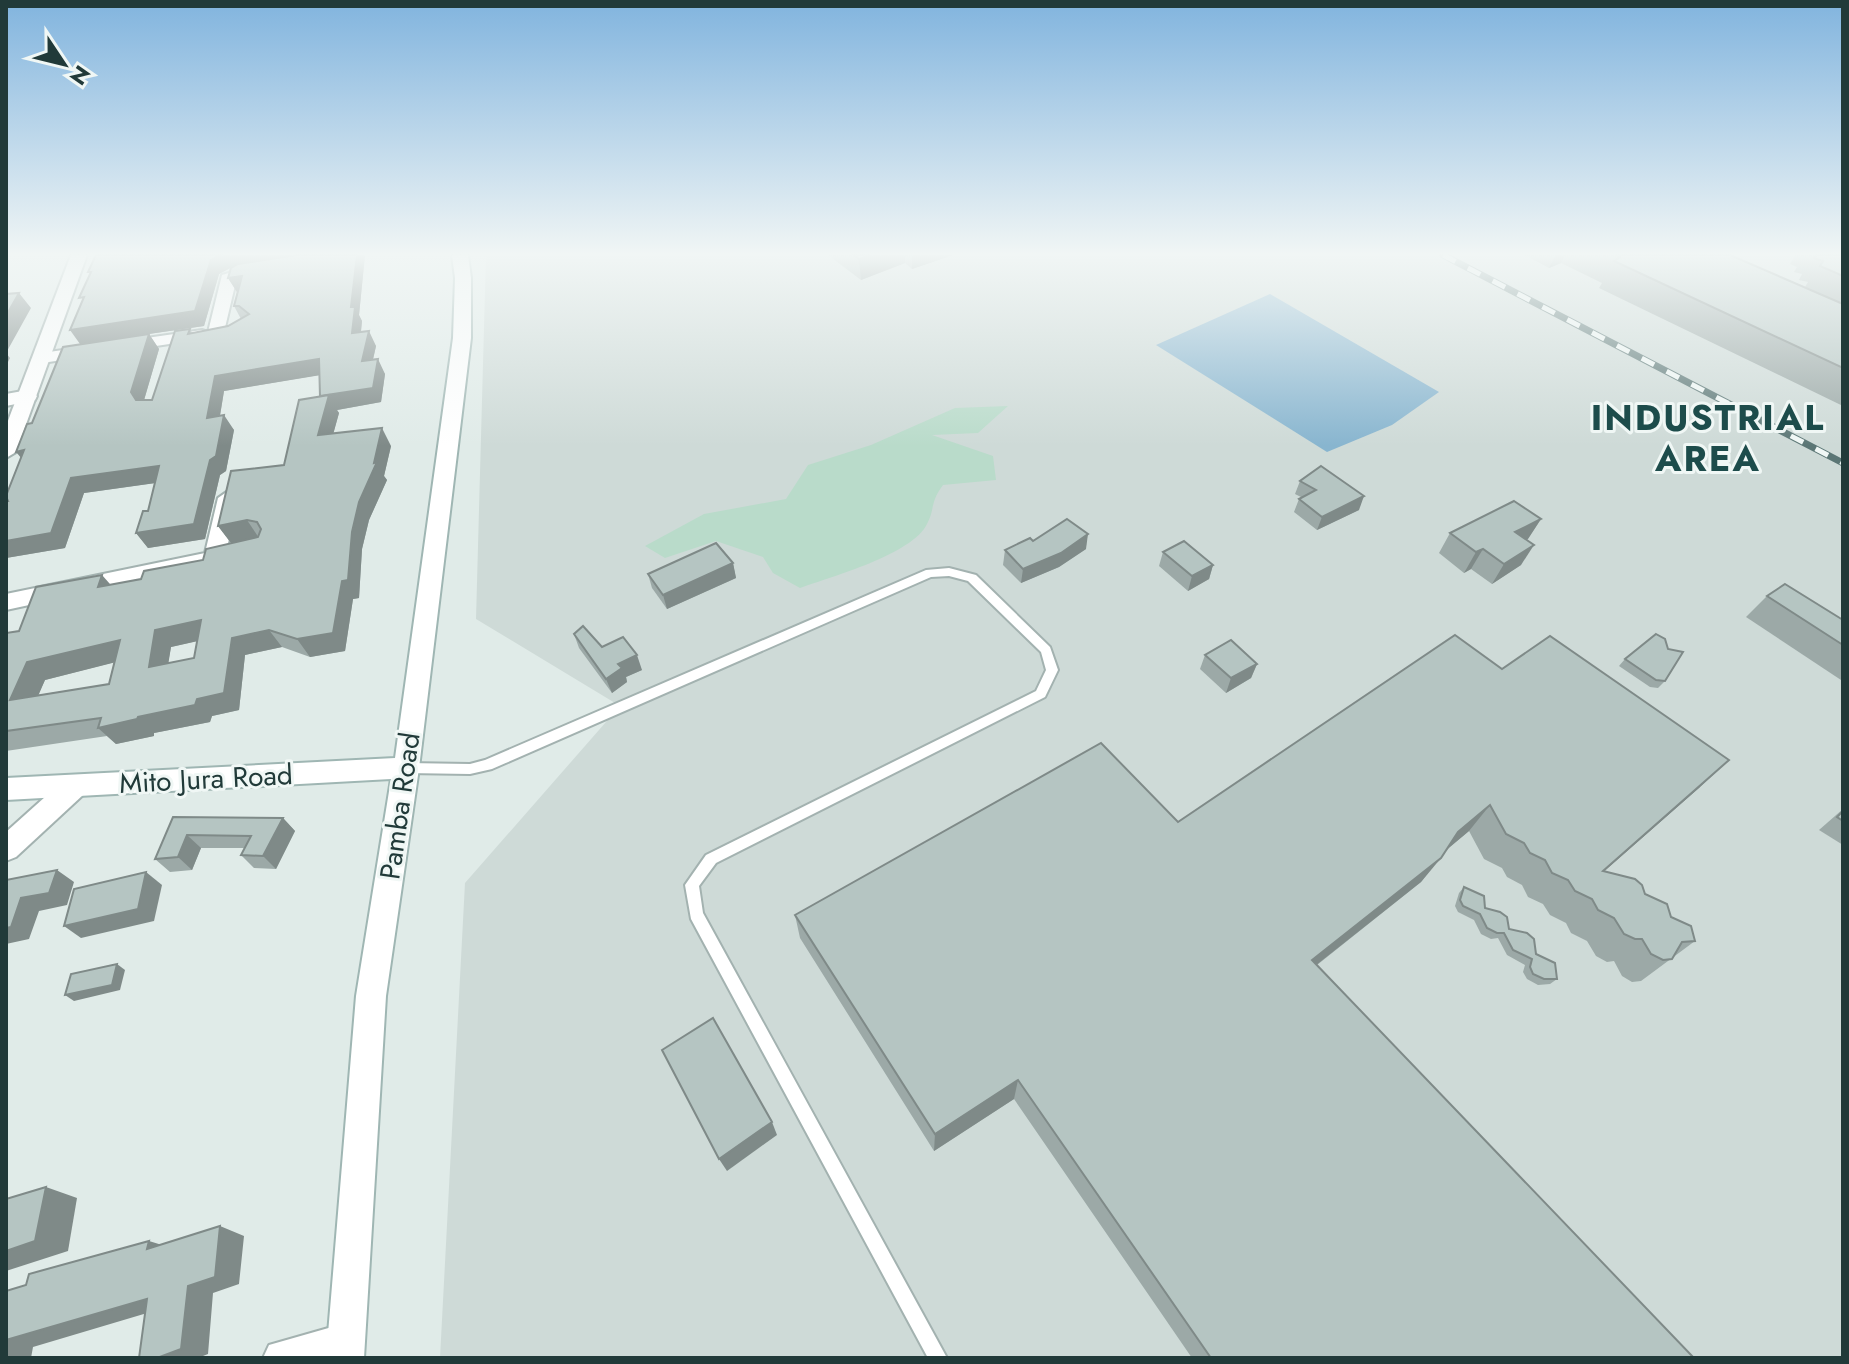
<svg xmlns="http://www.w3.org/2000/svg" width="1849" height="1364" viewBox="0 0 1849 1364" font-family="Jost,sans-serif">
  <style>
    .built { fill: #cedad7 }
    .green { fill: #b9dbca }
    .water { fill: #88b5cf }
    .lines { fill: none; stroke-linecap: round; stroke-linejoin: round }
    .service-casing { stroke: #a3b2b0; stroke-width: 4 }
    .minor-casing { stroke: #a3b2b0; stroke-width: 4 }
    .tertiary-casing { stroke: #a3b2b0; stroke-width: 4 }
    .secondary-casing { stroke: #9fb6b3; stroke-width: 4 }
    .service { fill: #fff; fill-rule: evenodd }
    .minor { fill: #fff; fill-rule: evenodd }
    .tertiary { fill: #fff; fill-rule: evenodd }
    .secondary { fill: #fff; fill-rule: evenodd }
    .rail-casing { stroke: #5b7675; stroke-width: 7 }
    .rail { stroke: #f0f7f5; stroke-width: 5; stroke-dasharray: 14; stroke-linecap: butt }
    .wall { fill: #9ca9a7; fill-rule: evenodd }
    .shaded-wall { fill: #7f8a88 }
    .building { fill: #b5c5c2; stroke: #7f8a88; stroke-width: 2; fill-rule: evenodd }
    .labels { text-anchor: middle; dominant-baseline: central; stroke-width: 6; stroke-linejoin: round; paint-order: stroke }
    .street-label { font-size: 28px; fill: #213a39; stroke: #f0f7f5 }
    .district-label { font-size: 36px; font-weight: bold; letter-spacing: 2px; fill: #1d4c4b; stroke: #f0f7f5 }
  </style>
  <rect width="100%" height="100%" fill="#e0ebe8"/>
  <!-- built -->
  <polygon class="built" points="486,255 1843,255 1843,1358 440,1358 465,883 620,706 476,619"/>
  <!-- green -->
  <path class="green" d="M1008,406L978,433L932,435L993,456L996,480L943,485C930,502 935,509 927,524C913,554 831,577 800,588L773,573L763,557L716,541L665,558L645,546L704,514L786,499L808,465L871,445L955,408Z"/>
  <!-- water -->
  <polygon class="water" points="1270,294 1439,392 1392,425 1327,452 1156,345"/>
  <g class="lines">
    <defs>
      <polygon id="service" points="949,568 976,575 1050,647 1058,670 1045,697 716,863 699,886 703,913 947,1358 928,1358 691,919 685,885 706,855 1036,691 1046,670 1041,652 968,581 949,576 931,577 492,769 470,774 406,773 401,772 400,768 401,764 406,763 470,764 485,760 926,570"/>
      <g id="minor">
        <polygon points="259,264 265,266 265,272 236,281 223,336 42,363 33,358 42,353 202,330 208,332 222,275"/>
        <polygon points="28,390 37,396 35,400 6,406 6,394"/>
        <polygon points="228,491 238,498 227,548 242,549 245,554 242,559 6,610 6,594 205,553 218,498"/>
        <polygon points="74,776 83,779 87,787 83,795 16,857 6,861 6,832 65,779"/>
        <polygon points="346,1323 359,1328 364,1341 359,1354 349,1358 263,1358 269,1345"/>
      </g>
      <polygon id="tertiary" points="71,255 87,255 16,452 6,458 6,426"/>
      <polygon id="secondary" points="452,255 468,255 471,278 471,338 419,768 386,996 364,1358 326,1358 356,996 391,779 6,800 6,778 395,758 453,338 455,278"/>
    </defs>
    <!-- service casing -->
    <use href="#service" class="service-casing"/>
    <!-- minor casing -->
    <use href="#minor" class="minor-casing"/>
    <!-- tertiary casing -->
    <use href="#tertiary" class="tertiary-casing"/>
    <!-- secondary casing -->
    <use href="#secondary" class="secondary-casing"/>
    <!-- service -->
    <use href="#service" class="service"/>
    <!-- minor -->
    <use href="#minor" class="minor"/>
    <!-- tertiary -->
    <use href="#tertiary" class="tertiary"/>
    <!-- secondary -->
    <use href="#secondary" class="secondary"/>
    <defs>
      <polyline id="rail" points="1443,255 1843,463"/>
    </defs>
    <!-- rail casing -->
    <use href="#rail" class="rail-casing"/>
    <!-- rail -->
    <use href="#rail" class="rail"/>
  </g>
  <!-- wall -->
  <g class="wall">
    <path d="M365,255L359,315L362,321L361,332L376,346L373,360L385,374L381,402L337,410L339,413L333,434L391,446L384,476L387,480L369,520L362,549L359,598L353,599L345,651L310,657L282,647L245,655L239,710L212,716L210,722L154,733V736L116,744L107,736L6,751V633L19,631L111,585L141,579L203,560L231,543L218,526L284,465L320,396L319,375L224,391L220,416L234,430L226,471L220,475L205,539L148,548L136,533L148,511L155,483L84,493L65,548L6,558V501H8L32,423L80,344L82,302L90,274ZM230,268L228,278L237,292L234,306L241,319L228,326L192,333L190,329L152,400H144L159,349L149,334L141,335L204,326L219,274ZM197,641L194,658L168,663L171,647ZM115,662L109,684L38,695L45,680Z"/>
    <polygon points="828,255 953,255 912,269 905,263 861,280"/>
    <polygon points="1525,255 1730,255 1805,287 1808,282 1799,280 1802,274 1794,272 1797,267 1790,264 1796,255 1843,255 1843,406 1599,288 1602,283 1561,263 1549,268"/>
    <polygon points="1300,481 1359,510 1317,530 1294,512 1299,499 1301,497 1295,494"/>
    <polygon points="1541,519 1527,540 1521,565 1492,584 1471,569 1464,573 1439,553 1450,533"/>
    <polygon points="1033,541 1086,549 1059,567 1021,583 1003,565 1005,550"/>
    <polygon points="1163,552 1213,565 1209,579 1188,591 1159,566"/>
    <polygon points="733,563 736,578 667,609 652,588 648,574"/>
    <polygon points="1767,596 1843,620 1843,679 1841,680 1746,617"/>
    <polygon points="574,634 602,647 642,670 626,677 627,682 612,693 579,648"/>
    <polygon points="1668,649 1665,681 1658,688 1650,687 1619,666 1625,659"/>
    <polygon points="1205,655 1257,664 1251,678 1226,693 1200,669"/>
    <polygon points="1502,669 1700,787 1604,871 1645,894 1671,917 1695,941 1641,981 1632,982 1622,976 1614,961 1607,962 1596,956 1587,941 1571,933 1566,923 1550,915 1543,904 1528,897 1522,885 1507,877 1502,868 1484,859 1469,831 1445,851 1421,882 1317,965 1694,1358 1192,1358 1014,1099 934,1151 800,938 795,915 1178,822"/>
    <polygon points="1843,809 1843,845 1819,830"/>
    <polygon points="173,817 283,818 295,831 276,869 254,868 241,855 244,848 201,848 192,870 170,872 155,859"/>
    <polygon points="1464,887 1485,908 1536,954 1557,979 1550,984 1538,985 1527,979 1523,972 1525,965 1507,955 1498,938 1491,939 1481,934 1474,920 1458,912 1455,906 1459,893"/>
  </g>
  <!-- shaded-wall -->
  <g class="shaded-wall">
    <polygon points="220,255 301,255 240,263 219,274 204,326 80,344 70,330"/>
    <polygon points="357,255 365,255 359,315 362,321 359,348 352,333 351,307"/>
    <polygon points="870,255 905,255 905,263 861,280 859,259"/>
    <polygon points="912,255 953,255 912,269"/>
    <polygon points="1556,255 1565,255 1561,263 1549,268"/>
    <polygon points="242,276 237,292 228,278"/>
    <polygon points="19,293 31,308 6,353 10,358 6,366 6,316"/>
    <polygon points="369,331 376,346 369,376 362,361"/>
    <polygon points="149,334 159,349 142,407 131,392"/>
    <polygon points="319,359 327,374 224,391 217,433 207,418 215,376"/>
    <polygon points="378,359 385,374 381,402 337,410 339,413 328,453 318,435 320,397"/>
    <polygon points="224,415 234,430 226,471 220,475 205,539 148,548 136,533 210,460"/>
    <polygon points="382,428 391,446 384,476 387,480 369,520 362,549 359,598 353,599 345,651 310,657 297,639 342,581 359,502 374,463"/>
    <polygon points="24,450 29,467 16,452"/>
    <polygon points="159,466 170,481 84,493 65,548 6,558 6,541 71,478"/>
    <polygon points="1364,496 1359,510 1317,530 1322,517"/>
    <polygon points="1541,519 1528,539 1503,552 1515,532"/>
    <polygon points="247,520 259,538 231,543 218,526"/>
    <polygon points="1088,534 1086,549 1059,567 1021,583 1023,569"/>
    <polygon points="1534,545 1521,565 1492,584 1504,564"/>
    <polygon points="1483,549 1471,569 1464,573 1476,552"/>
    <polygon points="733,563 736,578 667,609 663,595"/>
    <polygon points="1213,565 1209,579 1188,591 1192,576"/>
    <polygon points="102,575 117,592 98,587"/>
    <polygon points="201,620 216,637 171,647 165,684 149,667 155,630"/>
    <polygon points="269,630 282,647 245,655 239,710 212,716 210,722 154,733 154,736 116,744 98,728 197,699 232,638"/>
    <polygon points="120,640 136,657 45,680 29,717 10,700 27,662"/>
    <polygon points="637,655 642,670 626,677 627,682 612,693 606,679 618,664"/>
    <polygon points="1257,664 1251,678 1226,693 1231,678"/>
    <polygon points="1729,760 1700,787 1577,895 1603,871"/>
    <polygon points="1490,805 1469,831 1438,857 1458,832"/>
    <polygon points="283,818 295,831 276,869 263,856"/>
    <polygon points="187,835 201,848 192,870 178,857"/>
    <polygon points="1441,858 1421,882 1296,981 1312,960"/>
    <polygon points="57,870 74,882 67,905 39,911 29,939 6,944 6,928 21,898"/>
    <polygon points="146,872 162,885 154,921 81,938 64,926"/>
    <polygon points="117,964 125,970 120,990 74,1001 65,995"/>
    <polygon points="1018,1080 1014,1099 934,1151 935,1134"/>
    <polygon points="772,1122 777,1135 727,1171 719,1159"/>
    <polygon points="46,1187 77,1198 68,1251 6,1271 6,1251"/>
    <polygon points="220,1226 244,1236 239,1284 213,1293 208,1354 198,1358 157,1358 188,1286"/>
    <polygon points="149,1241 175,1249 147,1249"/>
    <polygon points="147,1299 174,1305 33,1347 31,1358 6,1358 6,1340"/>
  </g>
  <!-- building -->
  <g class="building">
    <polygon points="96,255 220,255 211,260 195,311 70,330 84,297 79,298 91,272 88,272"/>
    <polygon points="298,255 357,255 351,307 355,307 352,333 369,331 362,361 378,359 373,388 320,396 319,359 215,376 207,418 224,415 216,456 210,460 194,524 136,533 143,511 148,511 159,466 71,478 51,533 6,541 6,501 8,501 6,496 24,450 16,452 27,424 32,423 63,347 149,334 131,392 136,400 152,400 175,331 190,329 188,334 228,326 249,314 239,306 234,306 242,276 228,278 231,268 238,264"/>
    <polygon points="854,255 870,255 859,259"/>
    <polygon points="1616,255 1730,255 1843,304 1843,368 1614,261 1620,257"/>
    <polygon points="1817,255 1843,255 1843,276 1820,266 1823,261 1814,258"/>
    <polygon points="19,293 6,316 6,294"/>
    <path d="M329,395L318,435L382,428L374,463L377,462L359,502L352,532L348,580L342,581L333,633L297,639L269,630L232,638L224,693L197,699L195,705L138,717L137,719L98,728L101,718L6,731V633L19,631L36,587L102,575L98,587L141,579L144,571L203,560L206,549L258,537L261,529L257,522L247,520L218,526L231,471L284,465L299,400ZM201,620L194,658L149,667L155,630ZM120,640L109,684L10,700L27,662Z"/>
    <polygon points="1321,466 1364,496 1322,517 1299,499 1316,490 1300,481"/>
    <polygon points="1514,501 1541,519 1515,532 1534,545 1504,564 1483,549 1476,552 1450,533"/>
    <polygon points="1067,519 1088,534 1061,553 1023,569 1005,550 1030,538 1033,541"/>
    <polygon points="1184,541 1213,565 1192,576 1163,552"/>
    <polygon points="716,543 733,563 663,595 648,574"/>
    <polygon points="1785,584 1843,620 1843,645 1767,596"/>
    <polygon points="583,626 602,647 623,637 637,655 618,664 622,668 606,679 574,634"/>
    <polygon points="1656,634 1665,639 1668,649 1683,652 1665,681 1656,680 1625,659"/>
    <polygon points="1455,635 1502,669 1550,636 1729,760 1603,871 1635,879 1642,885 1645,894 1667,904 1671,917 1691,926 1695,941 1682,942 1672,959 1663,960 1651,954 1642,939 1635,939 1624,934 1614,918 1598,910 1592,899 1575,891 1568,880 1552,873 1545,860 1530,853 1524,843 1506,834 1490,805 1458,832 1441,858 1312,960 1694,1358 1211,1358 1018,1080 935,1134 795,915 1101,743 1178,822"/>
    <polygon points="1231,640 1257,664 1231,678 1205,655"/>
    <polygon points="1843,811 1843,821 1837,817"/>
    <polygon points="173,817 283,818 263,856 241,855 251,836 187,835 178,857 155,859"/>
    <polygon points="57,870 49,893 21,898 11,927 6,928 6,880"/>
    <polygon points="146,872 138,909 64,926 74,889"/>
    <polygon points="1464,887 1484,896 1485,908 1500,912 1507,917 1509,929 1527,933 1534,939 1536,954 1555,963 1557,979 1544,979 1533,974 1530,967 1532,959 1513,950 1504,933 1497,933 1487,928 1480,914 1463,906 1460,900"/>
    <polygon points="117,964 112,985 65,995 71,974"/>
    <polygon points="713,1018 772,1122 719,1159 662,1050"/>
    <polygon points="46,1187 35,1241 6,1251 6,1199"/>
    <polygon points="220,1226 215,1277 188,1286 181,1349 157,1358 139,1358 147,1299 6,1340 6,1291 26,1285 29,1274 149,1241 147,1249"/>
  </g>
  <!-- sky -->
  <linearGradient id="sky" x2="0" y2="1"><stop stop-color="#81b4de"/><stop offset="0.57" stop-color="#f1f6f5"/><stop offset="1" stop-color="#f1f6f5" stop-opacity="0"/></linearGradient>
  <rect width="1849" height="446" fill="url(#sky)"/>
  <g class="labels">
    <!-- street labels -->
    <g class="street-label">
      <text transform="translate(206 779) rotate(-3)">Mito Jura Road</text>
      <text transform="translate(400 806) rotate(-82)">Pamba Road</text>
    </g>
    <!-- district labels -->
    <g class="district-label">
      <text x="1708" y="417">INDUSTRIAL<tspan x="1708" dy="41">AREA</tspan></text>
    </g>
  </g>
  <!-- border -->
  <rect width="1849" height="1364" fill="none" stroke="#213a39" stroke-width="16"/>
  <!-- north arrow -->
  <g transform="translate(64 64) rotate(125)" stroke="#f0f7f5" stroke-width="6" paint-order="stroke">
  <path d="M0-6L14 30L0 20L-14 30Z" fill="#213a39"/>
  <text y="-12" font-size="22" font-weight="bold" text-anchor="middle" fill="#213a39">N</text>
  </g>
</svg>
